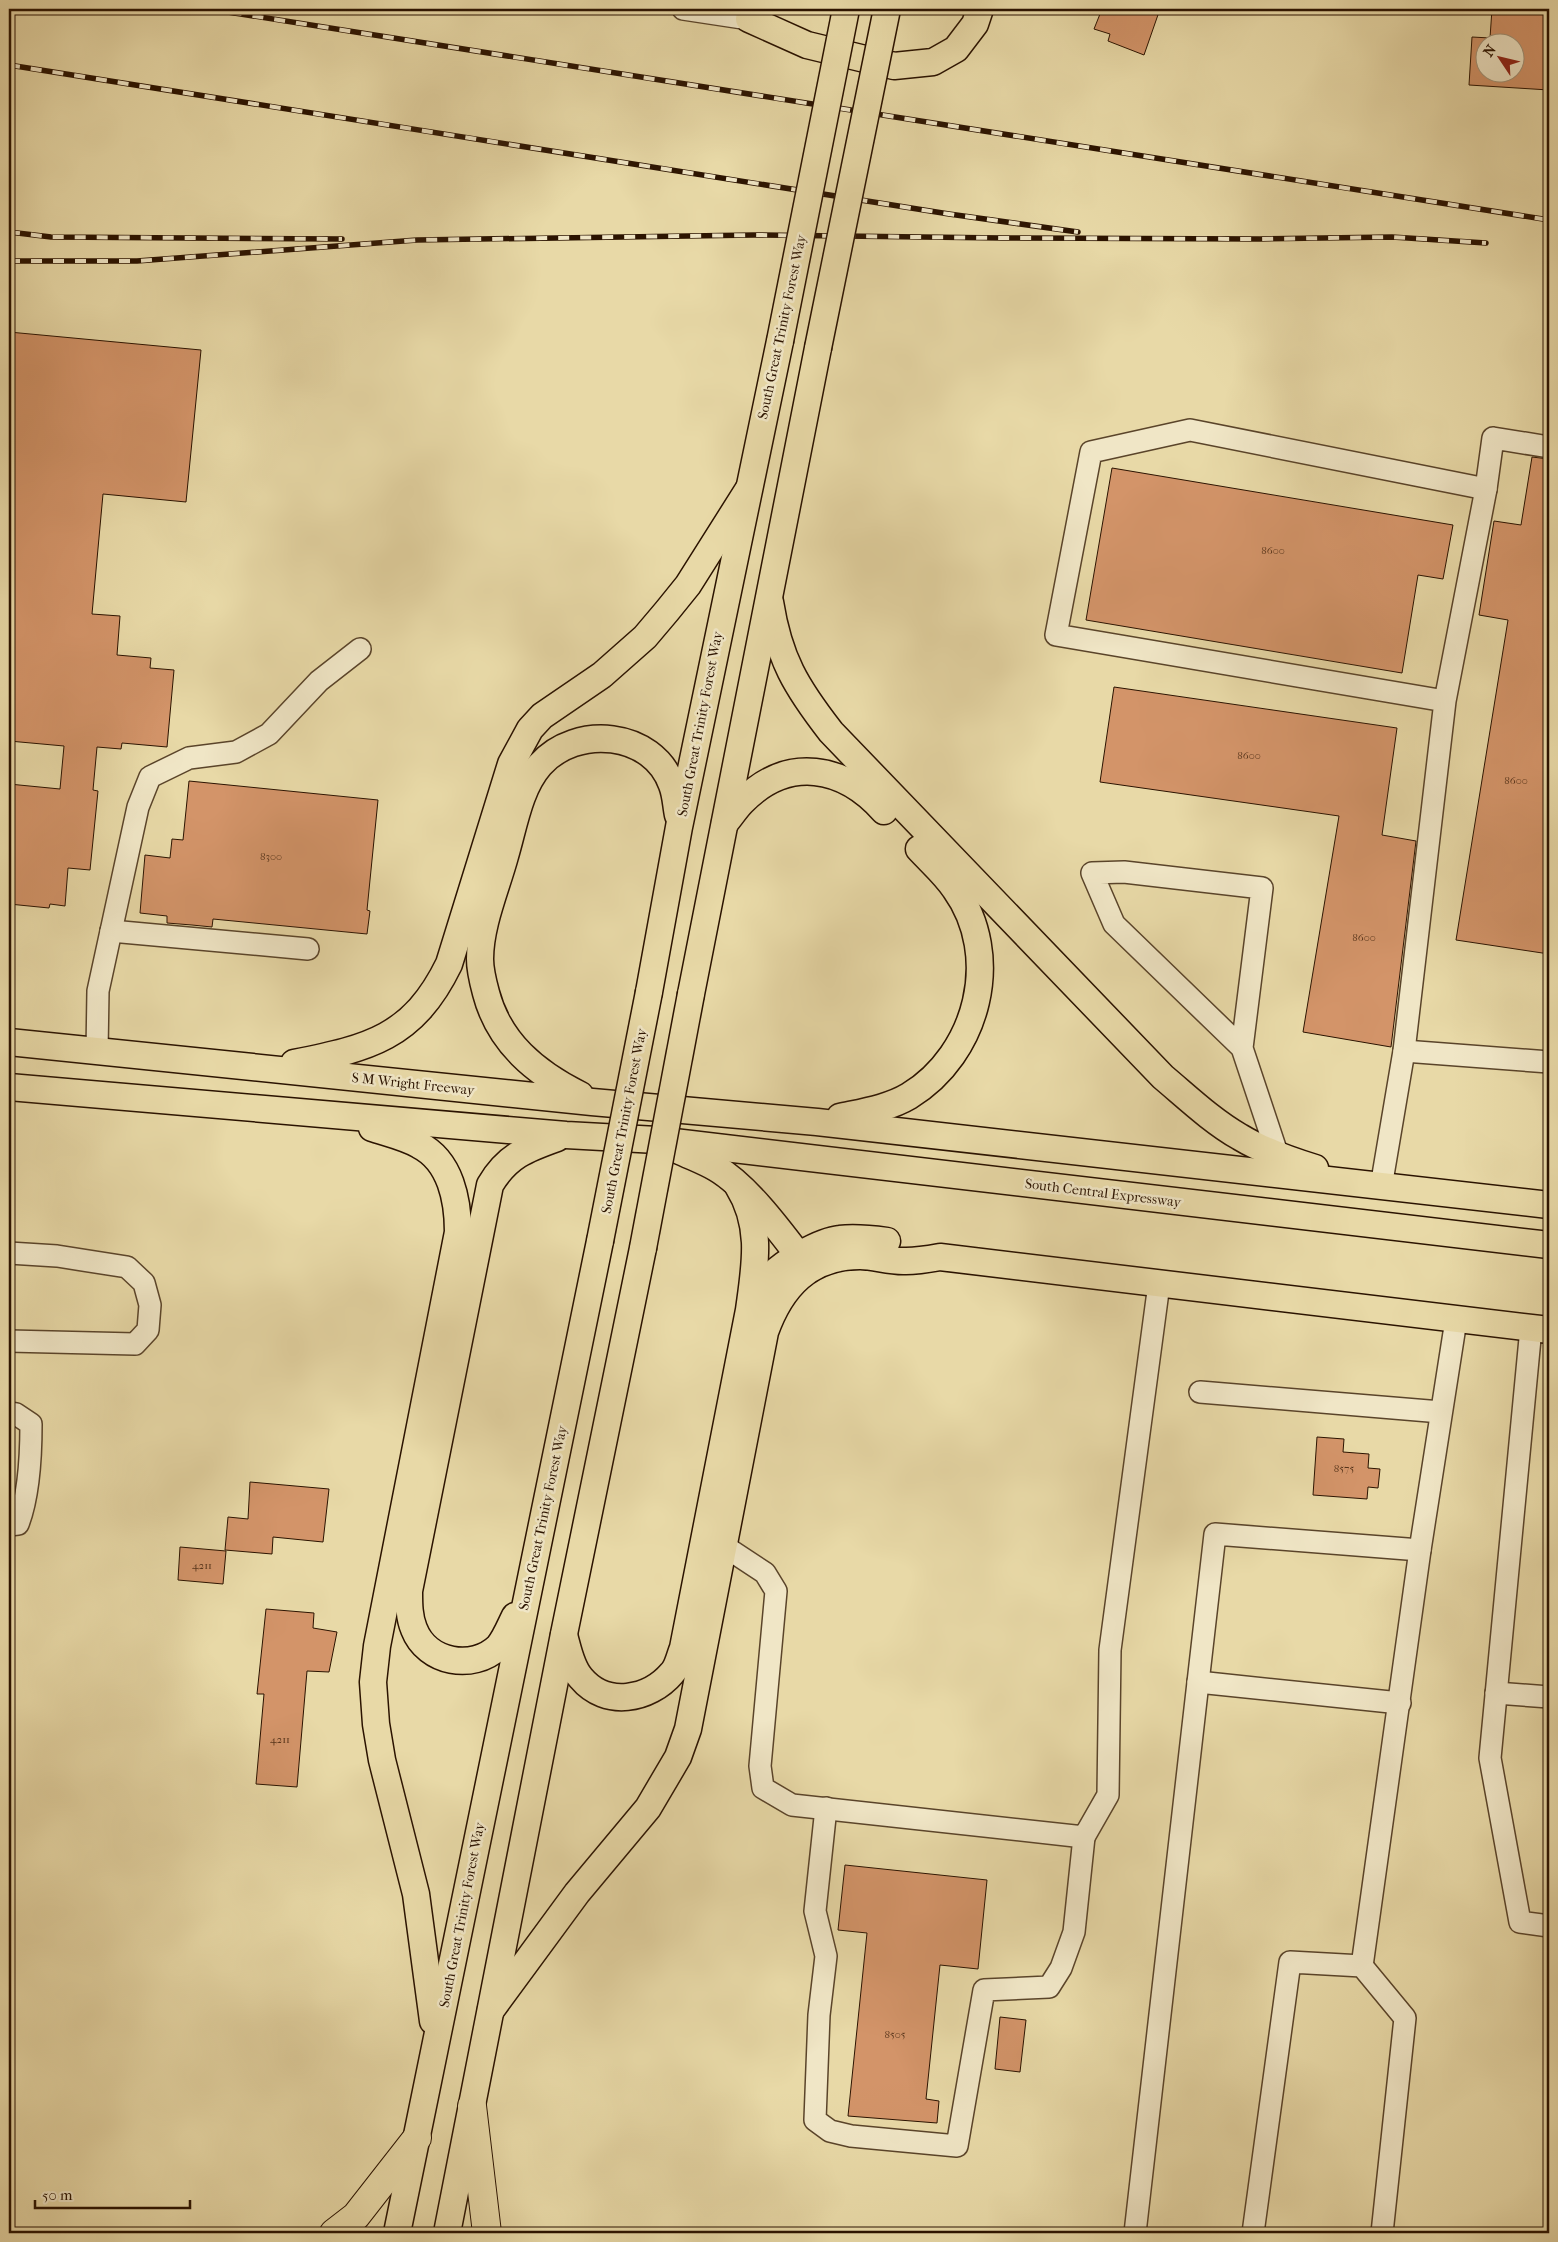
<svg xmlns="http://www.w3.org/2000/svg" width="1558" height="2242" viewBox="0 0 1558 2242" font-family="'IM FELL French Canon',serif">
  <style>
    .building { fill: #d39469; stroke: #2b1300; fill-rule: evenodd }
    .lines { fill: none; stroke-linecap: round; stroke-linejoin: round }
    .minor-casing { stroke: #5a442a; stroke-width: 24 }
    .major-casing { stroke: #2b1300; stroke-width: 29 }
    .highway-casing { stroke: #2b1300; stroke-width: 30 }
    .minor { stroke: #f0e6c6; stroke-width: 21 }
    .major { stroke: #e8d9a7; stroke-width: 26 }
    .highway { stroke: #e8d9a7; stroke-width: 28 }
    .rail-casing { stroke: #2b1300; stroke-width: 5.5 }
    .rail { stroke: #f0e6c6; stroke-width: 4; stroke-dasharray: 11; stroke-linecap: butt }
    .major-bridge-casing { stroke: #2b1300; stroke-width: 29; stroke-linecap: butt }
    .major-bridge { stroke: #e8d9a7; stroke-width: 26 }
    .labels { text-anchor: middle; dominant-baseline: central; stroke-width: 5; stroke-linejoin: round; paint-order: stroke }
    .number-label { font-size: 11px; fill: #55331a }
    .street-label { font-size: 14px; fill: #2b1300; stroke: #f0e6c6 }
  </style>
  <rect width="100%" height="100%" fill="#e8d9a7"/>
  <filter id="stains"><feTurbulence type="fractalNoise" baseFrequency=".004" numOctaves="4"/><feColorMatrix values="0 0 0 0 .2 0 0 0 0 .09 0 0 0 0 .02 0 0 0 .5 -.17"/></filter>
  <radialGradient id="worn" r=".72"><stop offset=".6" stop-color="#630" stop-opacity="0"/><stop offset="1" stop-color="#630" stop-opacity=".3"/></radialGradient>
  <!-- building -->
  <g class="building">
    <polygon points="1102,9 1160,9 1144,55 1108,41 1110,34 1094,29"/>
    <path d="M1492,9H1549V90L1469,85L1472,37L1490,38ZM1486,42H1516V72H1486Z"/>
    <polygon points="9,332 201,350 186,502 103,494 92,614 120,616 117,655 151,658 150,668 174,670 167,747 122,743 121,749 97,747 93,790 98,791 90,870 68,868 65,906 50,904 49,908 9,904 9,784 60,789 64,746 9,741"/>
    <polygon points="1532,457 1549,459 1549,954 1456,940 1508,620 1479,615 1494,521 1521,525"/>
    <polygon points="1112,468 1453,525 1443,579 1418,575 1402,673 1086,620"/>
    <polygon points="1114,687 1397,728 1382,835 1416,841 1391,1047 1303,1032 1339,816 1100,782"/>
    <polygon points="189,781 378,800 367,910 370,911 367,934 213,919 212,927 192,925 167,923 167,916 140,913 145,855 170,858 172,839 183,840"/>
    <polygon points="1317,1437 1344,1439 1343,1452 1369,1454 1368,1468 1380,1469 1378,1488 1368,1487 1367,1499 1313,1495"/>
    <polygon points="250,1482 329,1489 323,1542 273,1537 272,1554 225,1550 228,1517 248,1519"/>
    <polygon points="180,1547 226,1551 223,1584 178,1580"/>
    <polygon points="266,1609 314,1613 313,1628 337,1632 329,1672 307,1671 297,1787 256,1784 264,1694 257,1694"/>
    <polygon points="845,1865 987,1880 978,1969 940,1965 926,2099 939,2101 937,2123 848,2116 867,1933 838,1930"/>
    <polygon points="1000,2017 1026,2020 1020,2072 995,2069"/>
  </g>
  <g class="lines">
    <defs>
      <g id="minor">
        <polyline points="683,9 749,19"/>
        <polyline points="1486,489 1493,438 1549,447"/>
        <polyline points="111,931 308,949"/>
        <polyline points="1242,1048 1114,924 1092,873 1124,872 1262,888 1242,1048 1278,1156"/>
        <polyline points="97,1051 98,991 138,807 150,777 189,758 236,752 269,734 319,681 360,649"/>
        <polyline points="1404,1051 1549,1062"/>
        <polyline points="1381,1187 1404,1051 1445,701 1056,635 1091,452 1190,430 1486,489 1445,701"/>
        <polyline points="9,1253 57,1256 127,1267 144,1283 150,1305 148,1330 135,1344 9,1341"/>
        <polyline points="1531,1328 1490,1758 1520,1922 1549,1926"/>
        <polyline points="1200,1392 1441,1412"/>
        <path d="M9,1413L16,1414L31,1424C31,1455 29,1496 18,1524L9,1525"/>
        <polyline points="724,1546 765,1573 776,1591 760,1766 763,1788 792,1805 1084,1837 1108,1795 1110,1650 1159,1284"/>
        <polyline points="1198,1682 1400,1703"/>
        <polyline points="1496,1693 1549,1697"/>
        <polyline points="826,1808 815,1911 826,1956 819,2015 815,2120 830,2131 851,2136 957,2146 984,1990 1049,1987 1061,1968 1074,1932 1084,1837"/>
        <polyline points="1362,1966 1420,1550 1456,1320"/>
        <polyline points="1135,2233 1215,1534 1420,1550"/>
        <polyline points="1253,2233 1290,1962 1362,1966 1405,2018 1382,2233"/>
      </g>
      <g id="major">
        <polyline points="751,9 749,19 807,45 894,66 933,62 956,49 975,24 980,9"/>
        <path d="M770,602C779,659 796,687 831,732L1163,1077C1188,1098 1212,1121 1240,1137C1263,1151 1289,1160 1315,1168"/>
        <path d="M725,823C731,816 736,808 742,802C788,755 844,766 884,811"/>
        <polyline points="649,992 679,827 780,341"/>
        <polyline points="691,994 818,348"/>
        <polyline points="9,1042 592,1102 817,1122 1549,1205"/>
        <path d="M294,1063C369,1048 413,1038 449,964L511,764L530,729L542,716L602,675L645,637L667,611L688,585L748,490"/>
        <polyline points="9,1087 566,1135 657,1140 1549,1245"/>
        <path d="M580,1095C536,1073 499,1043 486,993C483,982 480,970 480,959C480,925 496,889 505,856C514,826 519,789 540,765C576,724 653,731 672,785C676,795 676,806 678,815"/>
        <path d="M840,1117C863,1112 889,1108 909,1096C978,1054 1003,956 955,889C945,874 931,862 919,849"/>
        <path d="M372,1128C387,1133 405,1137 419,1145C451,1161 458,1201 458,1232L377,1646L373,1682L376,1724L382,1760L416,1894L433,2021"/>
        <path d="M678,1150C690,1156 704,1161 716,1168C750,1188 785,1238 809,1269"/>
        <path d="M752,1305C758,1296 763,1286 769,1278C782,1263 820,1241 840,1239C856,1237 872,1239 887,1241"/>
        <path d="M515,1616C510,1626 505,1639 498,1647C473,1671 427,1663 414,1629C409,1617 409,1604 409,1591L490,1185C507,1156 526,1149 557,1138"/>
        <path d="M564,1635C568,1649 571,1667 581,1678C606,1708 649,1700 672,1673C678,1667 680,1655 683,1648L749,1310C755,1266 763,1226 738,1186"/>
        <path d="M491,2010L577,1893L648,1808L678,1757L688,1729L765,1332C781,1287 809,1256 860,1256C875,1256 890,1262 906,1261C917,1261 929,1259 940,1257L1549,1330"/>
        <polyline points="397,2233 600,1241"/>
        <polyline points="447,2233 564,1634 643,1248"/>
      </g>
      <g id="highway">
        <polyline points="472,2106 487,2233"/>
        <polyline points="334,2233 356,2216 417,2138"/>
      </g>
    </defs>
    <!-- minor casing -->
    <use href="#minor" class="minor-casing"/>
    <!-- major casing -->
    <use href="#major" class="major-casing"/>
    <!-- highway casing -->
    <use href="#highway" class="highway-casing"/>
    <!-- minor -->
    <use href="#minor" class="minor"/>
    <!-- major -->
    <use href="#major" class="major"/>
    <!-- highway -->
    <use href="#highway" class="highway"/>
    <defs>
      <g id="rail">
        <polyline points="209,9 1549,220"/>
        <polyline points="9,65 949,214 1078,232"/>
        <polyline points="9,232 51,237 342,239"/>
        <polyline points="9,261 137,261 417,240 754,235 1002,238 1260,239 1392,237 1486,243"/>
      </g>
    </defs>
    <!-- rail casing -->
    <use href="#rail" class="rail-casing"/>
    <!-- rail -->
    <use href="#rail" class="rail"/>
    <defs>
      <g id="major-bridge">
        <polyline points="780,341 846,9"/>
        <polyline points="818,348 887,9"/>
        <polyline points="600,1241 649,992"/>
        <polyline points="643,1248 691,994"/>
      </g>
    </defs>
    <!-- major-bridge casing -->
    <use href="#major-bridge" class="major-bridge-casing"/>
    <!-- major-bridge -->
    <use href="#major-bridge" class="major-bridge"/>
  </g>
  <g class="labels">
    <!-- number labels -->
    <g class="number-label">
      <text x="1273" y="550">8600</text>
      <text x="1249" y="755">8600</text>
      <text x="1516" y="780">8600</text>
      <text x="271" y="856">8300</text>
      <text x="1364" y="937">8600</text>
      <text x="1344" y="1468">8575</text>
      <text x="202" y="1565">4211</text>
      <text x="280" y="1739">4211</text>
      <text x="895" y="2034">8505</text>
    </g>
    <!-- street labels -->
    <g class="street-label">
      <text transform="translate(782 327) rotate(-78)">South Great Trinity Forest Way</text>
      <text transform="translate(700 724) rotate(-79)">South Great Trinity Forest Way</text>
      <text transform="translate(413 1084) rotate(6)">S M Wright Freeway</text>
      <text transform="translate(624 1121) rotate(-79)">South Great Trinity Forest Way</text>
      <text transform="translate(1103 1193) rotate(7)">South Central Expressway</text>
      <text transform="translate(543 1518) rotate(-78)">South Great Trinity Forest Way</text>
      <text transform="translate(462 1915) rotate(-79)">South Great Trinity Forest Way</text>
    </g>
  </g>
  <!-- margin -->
  <rect width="1558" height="2242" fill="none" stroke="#e8d9a7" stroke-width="30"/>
  <rect x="10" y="10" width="1538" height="2222" fill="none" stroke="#2b1300" stroke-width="2.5"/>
  <rect x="15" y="15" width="1528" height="2212" fill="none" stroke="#2b1300"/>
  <!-- north arrow -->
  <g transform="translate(1500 58) rotate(305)"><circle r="24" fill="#f0e6c6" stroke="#a19277"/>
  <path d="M0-4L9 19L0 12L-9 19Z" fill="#8f2418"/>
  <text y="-8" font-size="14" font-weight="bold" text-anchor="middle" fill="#2b1300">N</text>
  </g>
  <!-- scale -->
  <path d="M35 2200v8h155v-8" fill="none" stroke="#2b1300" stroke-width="2.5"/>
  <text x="42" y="2200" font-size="15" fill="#2b1300" stroke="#f0e6c6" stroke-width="4" paint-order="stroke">50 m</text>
  <rect width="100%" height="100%" filter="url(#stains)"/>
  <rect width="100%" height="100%" fill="url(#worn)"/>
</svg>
